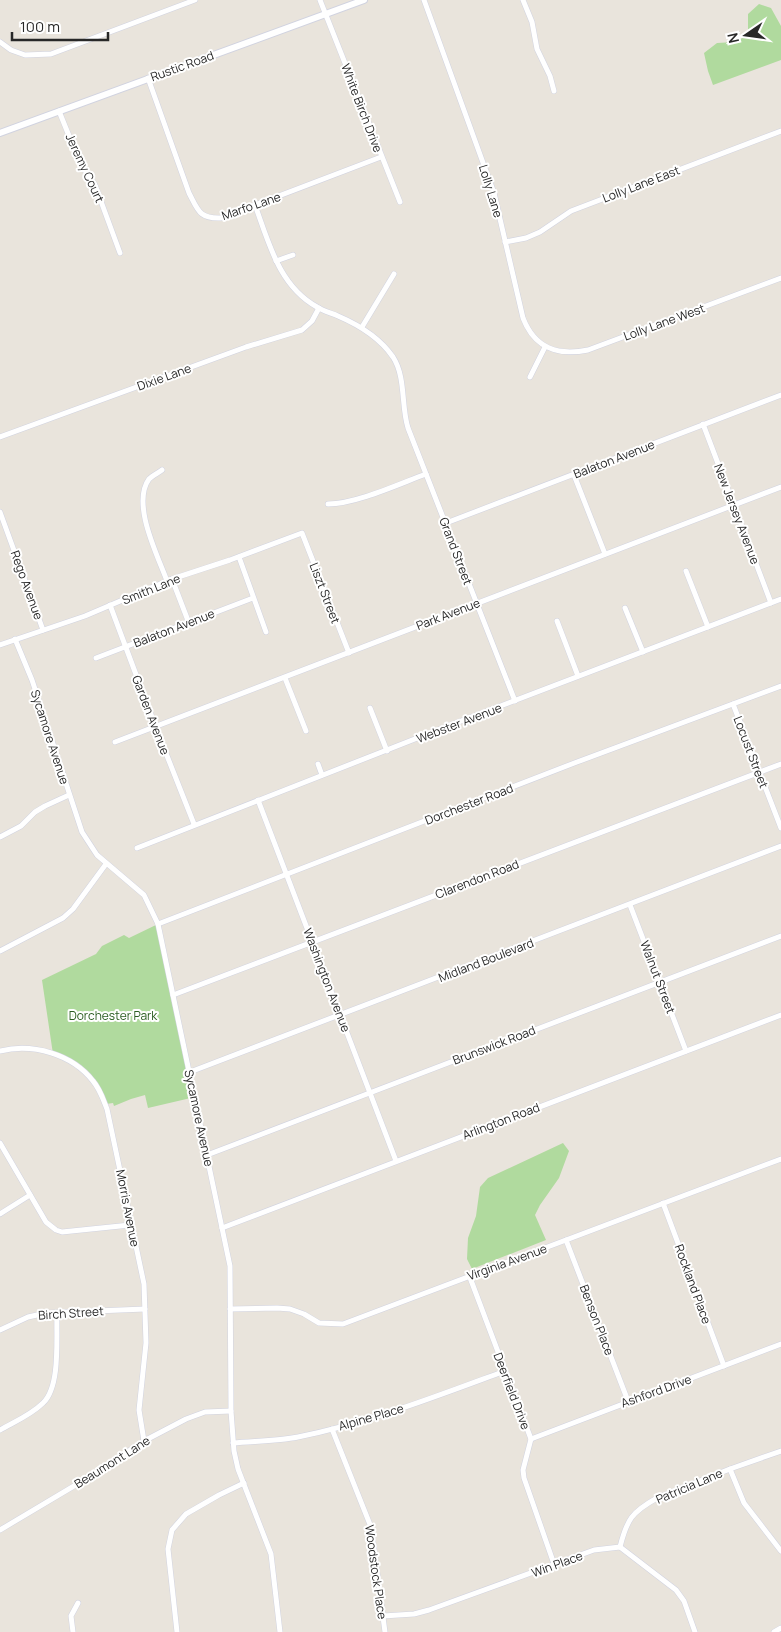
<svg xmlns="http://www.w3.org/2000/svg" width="781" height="1632" viewBox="0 0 781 1632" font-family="Manrope,sans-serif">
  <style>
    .green { fill: #b0da9e }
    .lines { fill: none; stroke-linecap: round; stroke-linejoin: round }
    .minor-casing { stroke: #d1d3e0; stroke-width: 6 }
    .tertiary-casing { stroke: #d1d3e0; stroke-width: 8 }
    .minor { stroke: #fff; stroke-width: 5 }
    .tertiary { stroke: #fff; stroke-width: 6 }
    .labels { text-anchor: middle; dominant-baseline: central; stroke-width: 4; stroke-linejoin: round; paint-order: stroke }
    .street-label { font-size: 12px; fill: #282828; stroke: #fff }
    .park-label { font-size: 12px; fill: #2b5d21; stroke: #fff }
  </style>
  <rect width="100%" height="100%" fill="#e9e4dc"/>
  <!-- green -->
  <g class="green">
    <polygon points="759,4 771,8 781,26 781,60 713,85 708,71 704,53 717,43 735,42 748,35 748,14"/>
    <polygon points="158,924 195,1097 148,1108 145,1095 131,1099 114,1106 113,1103 106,1104 101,1093 81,1069 53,1054 42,980 96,954 102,946 124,935 129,938"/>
    <polygon points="563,1143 569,1151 559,1178 540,1205 535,1215 546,1240 472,1269 467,1259 468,1238 476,1216 480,1187 488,1178"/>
  </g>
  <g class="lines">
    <defs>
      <g id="minor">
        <polyline points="320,0 400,202"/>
        <path d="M424,0L494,193L523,318C535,349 558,356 588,350L781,278"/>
        <polyline points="523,0 532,22 537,49 550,76 554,91"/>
        <polyline points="0,42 11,50 25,55 51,54 195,0"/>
        <path d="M148,78L189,193C198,210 199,219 221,218L381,157"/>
        <polyline points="59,111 80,163 95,185 120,253"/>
        <path d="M255,205C269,243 279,286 317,307C323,311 331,313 338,316C359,325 380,338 393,357C406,377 401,406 408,428L515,701"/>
        <polyline points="505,242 526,238 540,232 571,211 781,131"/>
        <polyline points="276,261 293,255"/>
        <polyline points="362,327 394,274"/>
        <polyline points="530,377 545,347"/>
        <polyline points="703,424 771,603"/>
        <polyline points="0,437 246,347 302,330 312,321 319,308"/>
        <path d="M162,470C158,473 152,476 149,479C131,504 158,556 167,581"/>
        <polyline points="574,475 605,554"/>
        <path d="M328,504C356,504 399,484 426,474"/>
        <polyline points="0,512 43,630"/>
        <polyline points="446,523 781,395"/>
        <polyline points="239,557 266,632"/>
        <polyline points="686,571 708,627"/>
        <polyline points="172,579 187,618 188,623"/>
        <polyline points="110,605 156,728 194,824"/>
        <polyline points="625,608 643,652"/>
        <polyline points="557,621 578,676"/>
        <polyline points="15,639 32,680 82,832 97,855 144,895 158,924 230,1266 231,1411 234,1451 238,1469 271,1554 280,1632"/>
        <polyline points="0,645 85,616 172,579 230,560 302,533 349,653"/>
        <polyline points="96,658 253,598"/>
        <polyline points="285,678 306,731"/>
        <polyline points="733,704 781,828"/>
        <polyline points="370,708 387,751"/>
        <polyline points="115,742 781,487"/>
        <polyline points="318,764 322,775"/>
        <polyline points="258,800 396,1161"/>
        <polyline points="0,837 21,826 35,812 45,806 69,795"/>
        <polyline points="137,848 448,726 781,599"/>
        <polyline points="630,905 686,1051"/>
        <polyline points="158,924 577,762 781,686"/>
        <polyline points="0,951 63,918 73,909 106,864"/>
        <polyline points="173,995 781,764"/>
        <path d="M0,1051C33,1043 72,1054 93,1081C100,1089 103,1099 107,1109L144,1284L146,1343L139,1410L144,1441"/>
        <polyline points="190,1072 781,846"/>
        <polyline points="0,1143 46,1222 56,1230 62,1232 130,1225"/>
        <polyline points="207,1155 781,936"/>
        <polyline points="663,1203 724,1366"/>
        <polyline points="0,1214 30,1195"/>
        <polyline points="222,1228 781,1015"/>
        <polyline points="566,1240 628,1401"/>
        <polyline points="469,1275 531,1439 523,1470 524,1478 554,1564"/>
        <polyline points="230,1309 277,1308 290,1309 304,1314 319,1323 343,1324 781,1159"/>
        <polyline points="0,1330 28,1317 46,1313 145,1309"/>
        <polyline points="332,1429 371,1527 385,1632"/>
        <path d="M0,1430C14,1422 31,1415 43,1403C61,1386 56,1337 57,1313"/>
        <polyline points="531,1439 781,1344"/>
        <path d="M233,1443C254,1441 277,1441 298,1437C368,1423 437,1396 505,1371"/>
        <polyline points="730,1469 744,1503 781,1551"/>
        <polyline points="0,1530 84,1480 144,1441 186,1419 205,1412 231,1411"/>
        <path d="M620,1547C627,1519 632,1512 657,1498L730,1469L781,1451"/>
        <polyline points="383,1616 414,1614 429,1610 594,1550 620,1547 676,1590 684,1601 695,1632"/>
        <polyline points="73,1632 71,1616 78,1603"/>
        <polyline points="177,1632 168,1549 172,1530 186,1514 219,1495 244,1483"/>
        <polyline points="774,1632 781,1628"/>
      </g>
      <polyline id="tertiary" points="0,133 364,0"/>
    </defs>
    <!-- minor casing -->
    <use href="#minor" class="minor-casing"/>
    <!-- tertiary casing -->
    <use href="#tertiary" class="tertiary-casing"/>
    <!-- minor -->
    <use href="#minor" class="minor"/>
    <!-- tertiary -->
    <use href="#tertiary" class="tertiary"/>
  </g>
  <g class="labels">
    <!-- street labels -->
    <g class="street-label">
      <text transform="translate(182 66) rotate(-20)">Rustic Road</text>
      <text transform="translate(362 108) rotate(69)">White Birch Drive</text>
      <text transform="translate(85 168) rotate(65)">Jeremy Court</text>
      <text transform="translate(641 184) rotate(-21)">Lolly Lane East</text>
      <text transform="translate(491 191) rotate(73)">Lolly Lane</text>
      <text transform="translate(251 206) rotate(-19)">Marfo Lane</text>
      <text transform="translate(664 322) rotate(-20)">Lolly Lane West</text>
      <text transform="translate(164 377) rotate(-20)">Dixie Lane</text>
      <text transform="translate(614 459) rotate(-21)">Balaton Avenue</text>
      <text transform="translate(737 514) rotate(69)">New Jersey Avenue</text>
      <text transform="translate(456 551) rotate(69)">Grand Street</text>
      <text transform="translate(27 585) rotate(70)">Rego Avenue</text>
      <text transform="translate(151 589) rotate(-22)">Smith Lane</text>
      <text transform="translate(325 593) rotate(69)">Liszt Street</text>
      <text transform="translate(448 614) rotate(-21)">Park Avenue</text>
      <text transform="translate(174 628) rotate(-21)">Balaton Avenue</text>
      <text transform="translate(151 715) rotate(69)">Garden Avenue</text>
      <text transform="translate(459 723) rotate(-21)">Webster Avenue</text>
      <text transform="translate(50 737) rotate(72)">Sycamore Avenue</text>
      <text transform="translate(751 752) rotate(69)">Locust Street</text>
      <text transform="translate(469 804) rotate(-21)">Dorchester Road</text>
      <text transform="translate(477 879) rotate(-21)">Clarendon Road</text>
      <text transform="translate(486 960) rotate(-21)">Midland Boulevard</text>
      <text transform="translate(658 977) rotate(69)">Walnut Street</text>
      <text transform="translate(327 980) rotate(69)">Washington Avenue</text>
      <text transform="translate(494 1045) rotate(-21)">Brunswick Road</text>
      <text transform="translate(199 1118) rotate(78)">Sycamore Avenue</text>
      <text transform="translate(501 1121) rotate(-21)">Arlington Road</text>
      <text transform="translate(128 1208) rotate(79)">Morris Avenue</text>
      <text transform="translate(507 1262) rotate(-20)">Virginia Avenue</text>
      <text transform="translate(693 1284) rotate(70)">Rockland Place</text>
      <text transform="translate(71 1313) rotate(-4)">Birch Street</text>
      <text transform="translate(597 1320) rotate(69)">Benson Place</text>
      <text transform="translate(512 1391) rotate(69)">Deerfield Drive</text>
      <text transform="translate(656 1391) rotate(-20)">Ashford Drive</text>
      <text transform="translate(371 1417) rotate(-16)">Alpine Place</text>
      <text transform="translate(112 1462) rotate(-32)">Beaumont Lane</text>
      <text transform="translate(689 1486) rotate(-23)">Patricia Lane</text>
      <text transform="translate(557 1564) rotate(-20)">Win Place</text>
      <text transform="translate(376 1572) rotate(82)">Woodstock Place</text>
    </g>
    <!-- park labels -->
    <g class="park-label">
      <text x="113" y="1015">Dorchester Park</text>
    </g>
  </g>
  <!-- north arrow -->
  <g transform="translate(746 35) rotate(257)" stroke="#ffffff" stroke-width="4" paint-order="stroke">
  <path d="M0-4L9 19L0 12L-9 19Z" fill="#282828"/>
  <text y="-8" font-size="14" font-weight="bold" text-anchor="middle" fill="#282828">N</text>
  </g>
  <!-- scale -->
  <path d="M12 32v8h96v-8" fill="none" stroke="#282828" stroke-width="2.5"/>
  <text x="20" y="32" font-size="15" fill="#282828" stroke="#ffffff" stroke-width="4" paint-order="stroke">100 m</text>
</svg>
